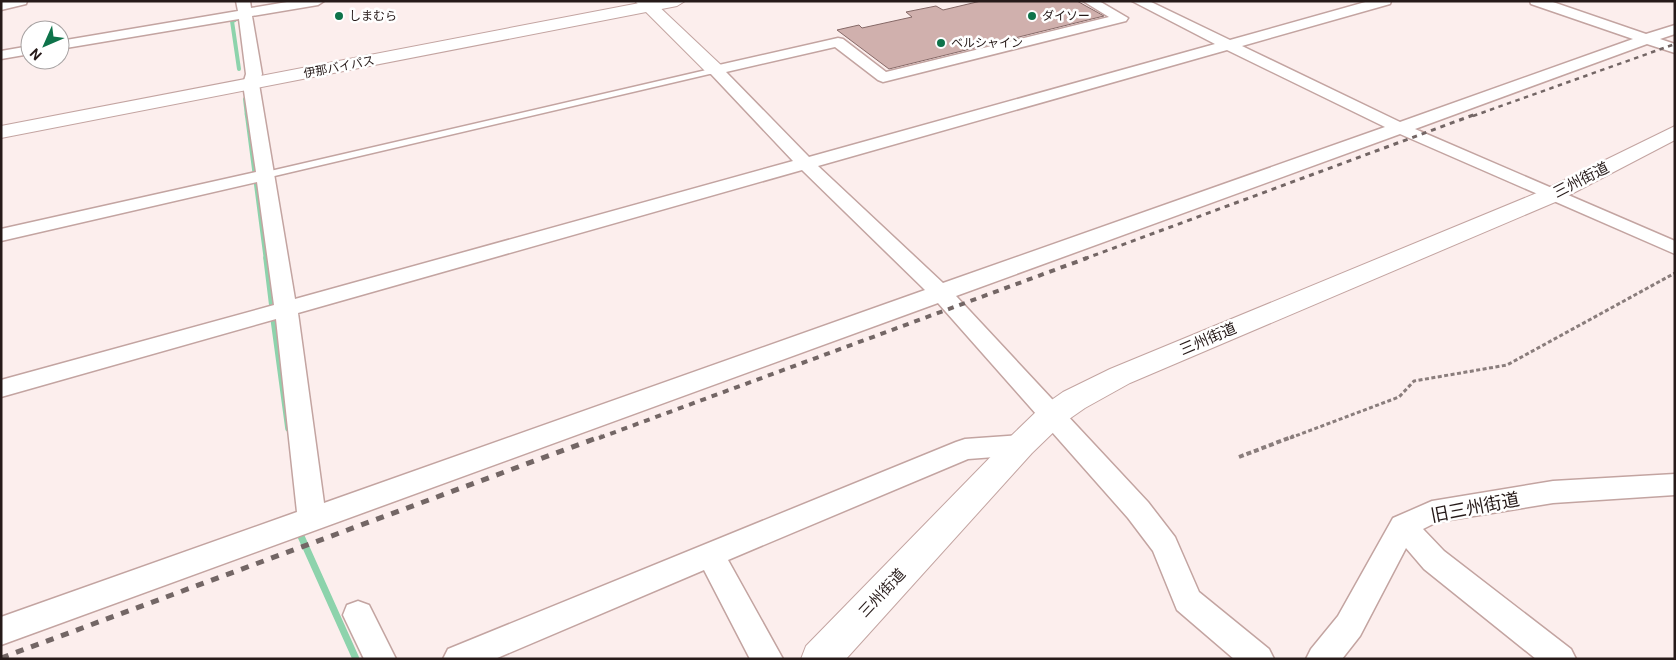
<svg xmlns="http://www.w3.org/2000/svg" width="1676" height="660" viewBox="0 0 1676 660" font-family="Roboto,'Noto Sans JP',sans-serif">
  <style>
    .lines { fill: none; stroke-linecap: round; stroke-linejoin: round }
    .stream-far3 { stroke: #8dd3ac; stroke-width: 4 }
    .stream-far2 { stroke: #8dd3ac; stroke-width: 4.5 }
    .stream-far1 { stroke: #8dd3ac; stroke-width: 5.5 }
    .stream { stroke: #8dd3ac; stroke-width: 7 }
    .building { fill: #d0b0ad; stroke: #866967 }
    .service-casing { stroke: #c3a4a1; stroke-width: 3 }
    .minor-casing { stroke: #c3a4a1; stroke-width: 3 }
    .tertiary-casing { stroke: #c3a4a1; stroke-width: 2 }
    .trunk-casing { stroke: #c3a4a1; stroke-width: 2 }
    .path-far1 { stroke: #8a7d7c; stroke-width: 3; stroke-dasharray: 4 2.5; stroke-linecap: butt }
    .path { stroke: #8a7d7c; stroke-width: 4; stroke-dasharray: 5 3; stroke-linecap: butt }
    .service { fill: #fff; fill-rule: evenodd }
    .minor { fill: #fff; fill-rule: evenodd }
    .tertiary { fill: #fff; fill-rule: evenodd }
    .trunk { fill: #fff; fill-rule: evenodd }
    .rail-far3 { stroke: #736665; stroke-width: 2.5; stroke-dasharray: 4.5 4.5; stroke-linecap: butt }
    .rail-far2 { stroke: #736665; stroke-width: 3; stroke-dasharray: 5 5; stroke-linecap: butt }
    .rail-far1 { stroke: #736665; stroke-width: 4; stroke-dasharray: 6 6; stroke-linecap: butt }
    .rail { stroke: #736665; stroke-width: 5; stroke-dasharray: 8 8; stroke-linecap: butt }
    .poi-dot { fill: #0e734a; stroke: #fff; stroke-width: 2 }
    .labels { text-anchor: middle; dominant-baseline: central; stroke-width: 5; stroke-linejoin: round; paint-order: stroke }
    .far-poi-label { font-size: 12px; fill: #261a19; stroke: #fff; text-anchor: start }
    .far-street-label { font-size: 12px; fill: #261a19; stroke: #fff }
    .street-label { font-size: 15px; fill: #261a19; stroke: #fff }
    .near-street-label { font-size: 18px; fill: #261a19; stroke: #fff }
  </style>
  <rect width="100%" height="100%" fill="#fceeed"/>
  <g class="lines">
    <!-- stream-far3 -->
    <g class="stream-far3">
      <polyline points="235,20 232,21 239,69"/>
      <polyline points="245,99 247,116"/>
    </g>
    <!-- stream-far2 -->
    <polyline class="stream-far2" points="247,114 266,259"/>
    <!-- stream-far1 -->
    <g class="stream-far1">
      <polyline points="266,258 272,307"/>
      <polyline points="273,318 288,429"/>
    </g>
    <!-- stream -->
    <polyline class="stream" points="300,534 356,659"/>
  </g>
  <!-- building -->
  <polygon class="building" points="981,1 1077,1 1104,16 889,69 837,30 859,25 862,28 912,17 906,12 936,6 943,10"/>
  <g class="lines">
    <defs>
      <polygon id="service" points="715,68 718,68 718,72 266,178 261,175 266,172"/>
      <g id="minor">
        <polygon points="27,1 26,4 1,10 1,2"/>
        <path d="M236,1H250L251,8L293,1H324L318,5L252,16L262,74L259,84L295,299L793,161L710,73L707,70L710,67L838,38L843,39L886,72L1109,17L1083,1H1099L1128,18L1126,21L883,82L878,80L835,47L726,72L809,157L1215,44L1132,1H1149L1230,40L1369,1H1391L1390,4L1242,46L1400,122L1633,39L1531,4L1530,1H1550L1646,34L1675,25V34L1660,39L1675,44V53L1647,44L1415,129L1675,241V254L1400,134L956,296L1148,502L1175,537L1199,592L1269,649L1274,659H1234L1177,610L1153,551L1128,518L938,303L1,645V617L297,512L276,319L1,397V380L274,305L257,182L1,241V229L256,172L243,84L246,74L239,19L60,49V41L238,11ZM1227,50L1385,127L943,283L818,166ZM802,170L925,290L324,503L298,313Z"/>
        <polygon points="30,46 30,54 1,59 1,51"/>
        <polygon points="1021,435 1030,438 1034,445 1030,452 1021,455 968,459 728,560 783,659 750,659 704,570 495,659 443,659 448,649 956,442 965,439"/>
        <polygon points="1675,474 1675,495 1553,503 1437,522 1423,529 1444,551 1571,649 1576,659 1536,659 1424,569 1406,548 1360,636 1342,659 1306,659 1311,649 1338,616 1393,518 1432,501 1553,481"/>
        <polygon points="358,601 369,605 396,659 364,659 343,615 347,605"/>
      </g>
      <polygon id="tertiary" points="635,1 653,1 722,66 724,70 722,74 708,74"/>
      <g id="trunk">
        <polygon points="650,1 685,1 677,6 1,138 1,126"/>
        <polygon points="1675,126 1675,140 1560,200 1130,383 1085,408 1062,424 1032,453 846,659 801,659 806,646 1010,437 1040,408 1063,392 1110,369 1544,190"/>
      </g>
    </defs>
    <!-- service casing -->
    <use href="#service" class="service-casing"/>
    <!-- minor casing -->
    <use href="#minor" class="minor-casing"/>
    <!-- tertiary casing -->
    <use href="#tertiary" class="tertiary-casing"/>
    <!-- trunk casing -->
    <use href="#trunk" class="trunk-casing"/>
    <!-- path-far1 -->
    <polyline class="path-far1" points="1290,438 1399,397 1414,381 1507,365 1675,273"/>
    <!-- path -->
    <polyline class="path" points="1239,457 1294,436"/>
    <!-- service -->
    <use href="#service" class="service"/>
    <!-- minor -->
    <use href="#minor" class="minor"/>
    <!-- tertiary -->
    <use href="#tertiary" class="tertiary"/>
    <!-- trunk -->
    <use href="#trunk" class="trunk"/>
    <!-- rail-far3 -->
    <polyline class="rail-far3" points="1473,116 1675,44"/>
    <!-- rail-far2 -->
    <polyline class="rail-far2" points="1084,259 1476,114"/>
    <!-- rail-far1 -->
    <polyline class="rail-far1" points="599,438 1087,258"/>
    <!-- rail -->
    <polyline class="rail" points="1,658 602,436"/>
  </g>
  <!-- markers -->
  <g class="poi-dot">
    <circle cx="339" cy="16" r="5"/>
    <circle cx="1032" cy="16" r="5"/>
    <circle cx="941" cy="43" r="5"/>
  </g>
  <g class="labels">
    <!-- far-poi labels -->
    <g class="far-poi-label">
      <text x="349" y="16">しまむら</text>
      <text x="1042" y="16">ダイソー</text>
      <text x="951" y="43">ベルシャイン</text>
    </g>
    <!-- far-street labels -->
    <g class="far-street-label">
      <text transform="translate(339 67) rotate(-11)">伊那バイパス</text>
    </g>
    <!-- street labels -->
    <g class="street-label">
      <text transform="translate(1581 180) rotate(-27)">三州街道</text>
      <text transform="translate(1208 339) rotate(-23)">三州街道</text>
      <text transform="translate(882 593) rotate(-47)">三州街道</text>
    </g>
    <!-- near-street labels -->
    <g class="near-street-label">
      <text transform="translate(1475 507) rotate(-11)">旧三州街道</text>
    </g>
  </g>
  <!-- border -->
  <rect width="1676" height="660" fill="none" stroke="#261a19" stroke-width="5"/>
  <!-- north arrow -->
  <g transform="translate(45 45) rotate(225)"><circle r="24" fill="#ffffff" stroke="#a8a3a3"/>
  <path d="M0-4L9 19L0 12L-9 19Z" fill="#0e734a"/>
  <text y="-8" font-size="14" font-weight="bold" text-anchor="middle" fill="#261a19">N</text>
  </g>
</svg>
